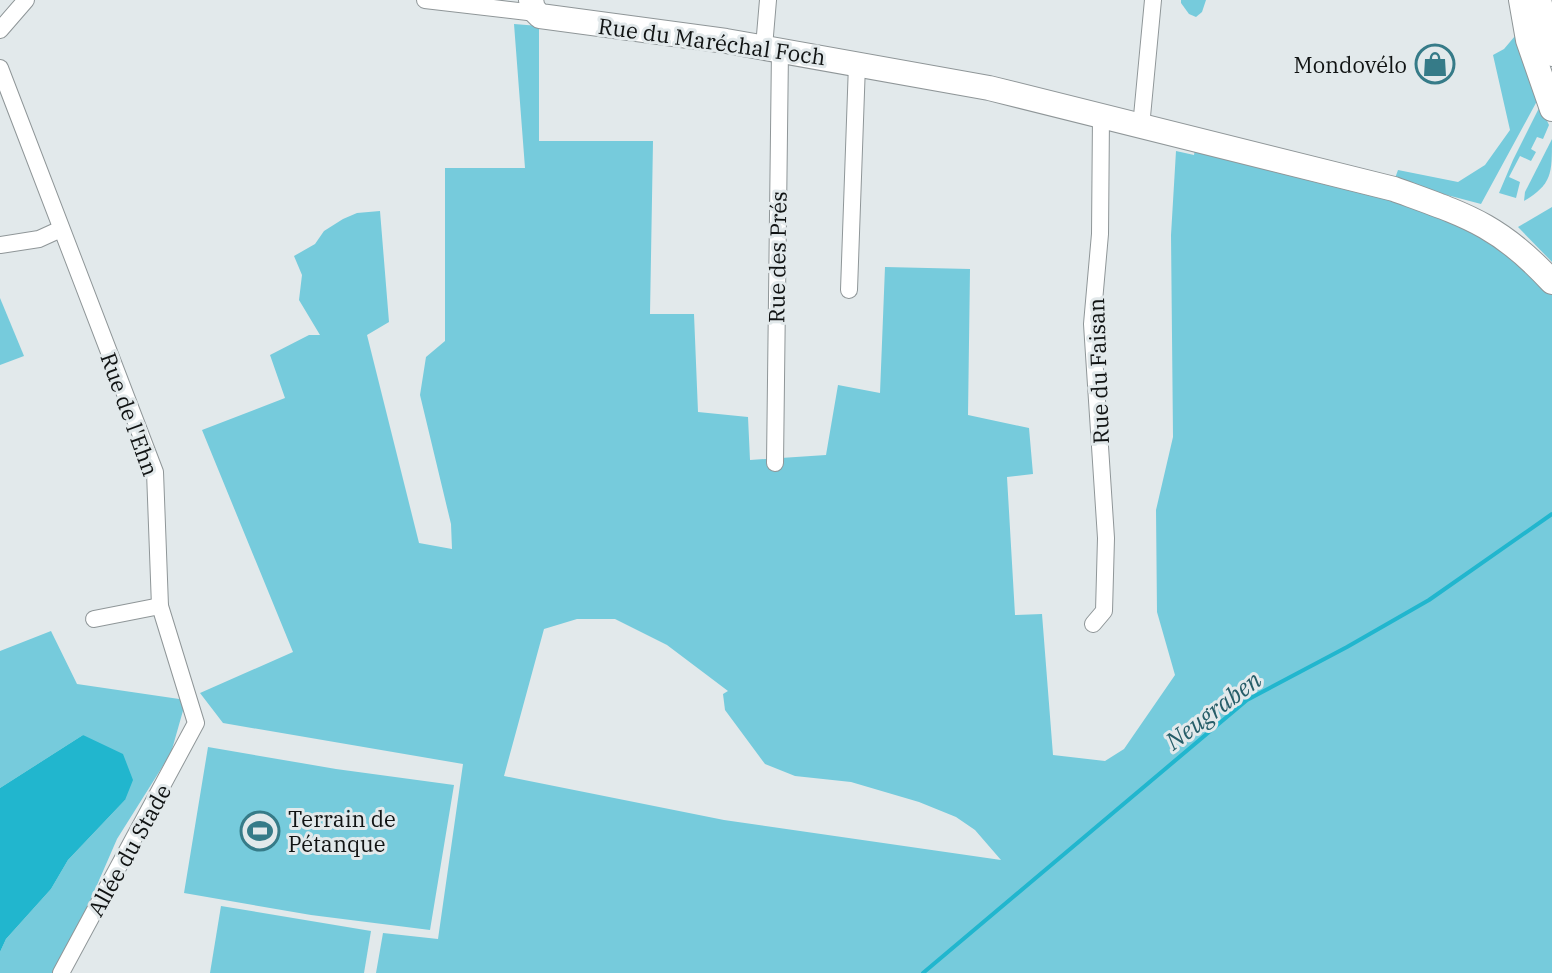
<svg xmlns="http://www.w3.org/2000/svg" width="1552" height="973" viewBox="0 0 1552 973" font-family="'IBM Plex Serif',serif">
  <style>
    .green { fill: #76cbdc; fill-rule: evenodd }
    .water { fill: #21b6ce }
    .lines { fill: none; stroke-linecap: round; stroke-linejoin: round }
    .stream { stroke: #21b6ce; stroke-width: 4 }
    .street-casing { stroke: #8f9698; stroke-width: 18 }
    .secondary-casing { stroke: #8f9698; stroke-width: 26 }
    .street { stroke: #fff; stroke-width: 16 }
    .secondary { stroke: #fff; stroke-width: 24 }
    .labels { text-anchor: middle; dominant-baseline: central; stroke-width: 6; stroke-linejoin: round; paint-order: stroke }
    .street-label { font-size: 22px; fill: #101313; stroke: #e2e9eb }
    .poi-label { font-size: 22px; fill: #101313; stroke: #e2e9eb; text-anchor: end }
    .water-label { font-size: 24px; font-style: italic; fill: #265d68; stroke: #e2e9eb }
  </style>
  <rect width="100%" height="100%" fill="#e2e9eb"/>
  <!-- green -->
  <g class="green">
    <polygon points="1181,0 1206,0 1202,12 1196,17 1189,14 1181,3"/>
    <path d="M514,24L539,26V141H653L650,314H694L698,412L748,417L750,460L826,455L838,385L880,393L885,267L970,269L968,415L1029,428L1033,474L1007,477L1015,615L1042,614L1053,755L1105,761L1124,749L1175,675L1157,612L1156,510L1173,437L1171,235L1176,151L1194,155L1195,148L1353,186L1468,222L1552,288V973H376L383,933L438,939L463,764L223,723L200,693L293,652L202,430L285,398L270,355L309,335H320L299,300L302,275L294,256L315,244L324,231L343,219L357,213L380,211L389,322L367,335L419,543L452,549L451,524L420,395L426,357L445,341V168H525ZM577,619H615L667,645L728,691L723,694L725,710L765,764L795,776L851,782L919,802L956,817L975,830L1001,860L724,820L504,776L544,629Z"/>
    <polygon points="1515,36 1537,101 1481,204 1394,181 1398,170 1458,182 1485,165 1510,130 1493,55 1504,49"/>
    <polygon points="1540,106 1549,125 1543,139 1537,137 1531,149 1536,152 1531,161 1520,156 1509,177 1520,182 1516,198 1499,193 1513,160"/>
    <path d="M1552,139C1552,174 1552,184 1524,201L1525,192Z"/>
    <polygon points="1552,207 1552,262 1518,227"/>
    <polygon points="0,298 24,356 0,365"/>
    <polygon points="51,631 77,684 186,700 171,753 117,839 84,915 53,973 0,973 0,952 6,939 51,889 68,860 125,800 83,735 0,788 0,651"/>
    <polygon points="208,747 336,769 454,785 430,930 311,915 184,893"/>
    <polygon points="221,906 371,931 364,973 210,973"/>
  </g>
  <!-- water -->
  <polygon class="water" points="83,735 123,754 133,780 125,800 68,860 51,889 6,939 0,952 0,788"/>
  <g class="lines">
    <!-- stream -->
    <polyline class="stream" points="923,973 1247,700 1347,647 1429,600 1552,514"/>
    <defs>
      <g id="street">
        <polyline points="425,0 536,13"/>
        <polyline points="0,30 26,0"/>
        <polyline points="764,47 768,0"/>
        <polyline points="0,68 155,472 160,606 196,723 61,973"/>
        <polyline points="1141,127 1153,0"/>
        <polyline points="0,245 39,239 61,229"/>
        <polyline points="849,290 857,64"/>
        <polyline points="775,463 780,50"/>
        <polyline points="94,619 160,606"/>
        <polyline points="1093,624 1104,611 1106,538 1092,324 1100,234 1101,116"/>
      </g>
      <g id="secondary">
        <path d="M531,0L533,9L540,16L726,41L989,88L1394,189C1465,215 1499,224 1552,282"/>
        <polyline points="1521,0 1528,40 1552,109"/>
        <polyline points="1539,0 1552,54"/>
      </g>
    </defs>
    <!-- street casing -->
    <use href="#street" class="street-casing"/>
    <!-- secondary casing -->
    <use href="#secondary" class="secondary-casing"/>
    <!-- street -->
    <use href="#street" class="street"/>
    <!-- secondary -->
    <use href="#secondary" class="secondary"/>
  </g>
  <!-- icons -->
  <defs>
    <symbol id="shop-ring" viewBox="-11 -11 22 22"><circle r="9.5" fill="#e2e9eb" stroke="#367b88" stroke-width="1.5"/><path d="M-5-2.5h2.3a2.7 3.5 0 0 1 5.4 0H5L5.5 6h-11ZM-1.5-2.5h3a1.5 2.3 0 0 0-3 0Z" fill="#367b88"/></symbol>
    <symbol id="stadium-ring" viewBox="-11 -11 22 22"><circle r="9.5" fill="#e2e9eb" stroke="#367b88" stroke-width="1.5"/><path d="M0-5a6.5 5 0 1 0 0 10a6.5 5 0 1 0 0-10ZM-3.5-1.8h7v3.6h-7Z" fill="#367b88"/></symbol>
  </defs>
  <g fill-rule="evenodd">
    <use href="#shop-ring" x="1413" y="42" width="44" height="44"/>
    <use href="#stadium-ring" x="238" y="809" width="44" height="44"/>
  </g>
  <g class="labels">
    <!-- street labels -->
    <g class="street-label">
      <text transform="translate(712 41) rotate(8)">Rue du Maréchal Foch</text>
      <text transform="translate(777 257) rotate(-89)">Rue des Prés</text>
      <text transform="translate(1098 371) rotate(-92)">Rue du Faisan</text>
      <text transform="translate(130 414) rotate(70)">Rue de l'Ehn</text>
      <text transform="translate(129 850) rotate(-61)">Allée du Stade</text>
    </g>
    <!-- poi labels -->
    <g class="poi-label">
      <text x="1407" y="64">Mondovélo</text>
      <text x="288" y="818" text-anchor="start">Terrain de<tspan x="288" dy="25">Pétanque</tspan></text>
    </g>
    <!-- water labels -->
    <g class="water-label">
      <text transform="translate(1213 710) rotate(-37)">Neugraben</text>
    </g>
  </g>
</svg>
